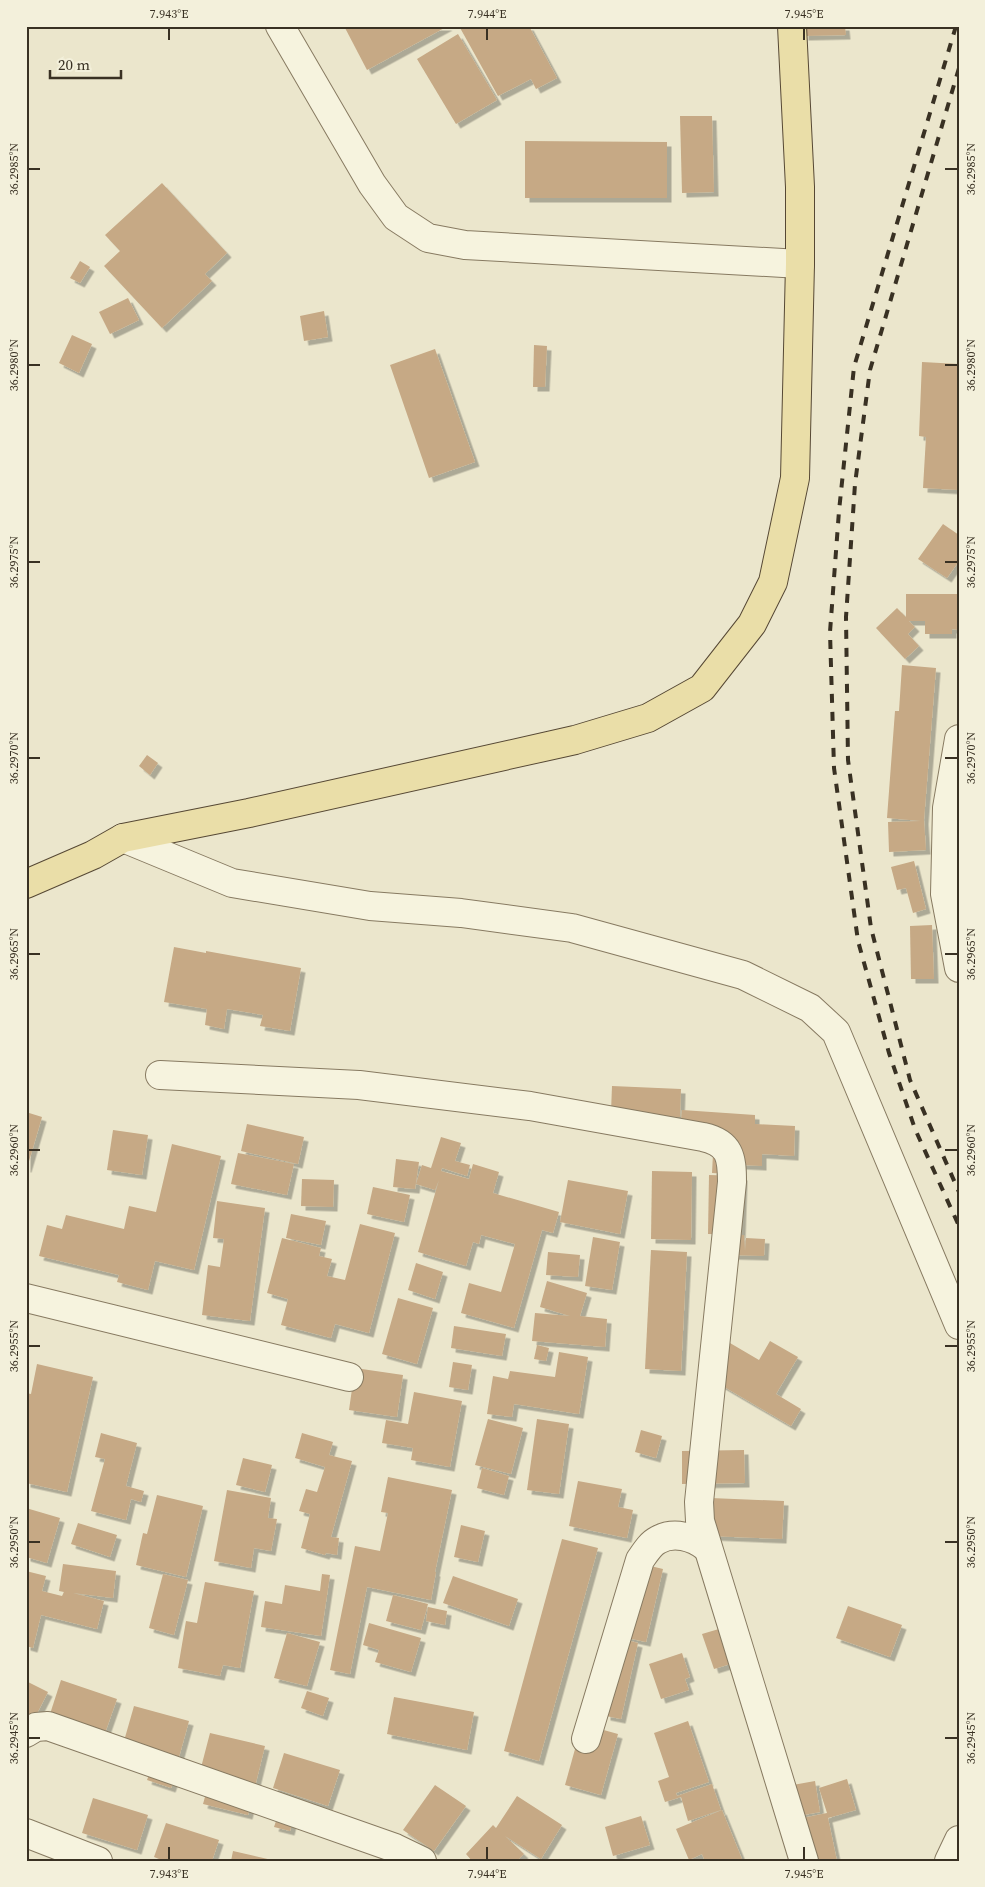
<svg xmlns="http://www.w3.org/2000/svg" width="985" height="1887" viewBox="0 0 985 1887" font-family="'Source Serif 4',serif">
  <style>
    .building { fill: #c6a985; filter: url(#shadow) }
    .lines { fill: none; stroke-linecap: round; stroke-linejoin: round }
    .minor-casing { stroke: #877a61; stroke-width: 30 }
    .major-casing { stroke: #564834; stroke-width: 30 }
    .minor { stroke: #f6f3de; stroke-width: 28 }
    .major { stroke: #eadea8; stroke-width: 28 }
    .rail { stroke: #393123; stroke-width: 4; stroke-dasharray: 9 9; stroke-linecap: butt }
    .ticks { fill: none; stroke: #393123; stroke-width: 2 }
    .neatline { fill: none; stroke: #393123; stroke-width: 2 }
    .ticks-label { font-size: 12px; text-anchor: middle; fill: #393123 }
  </style>
  <defs>
    <filter id="shadow"><feDropShadow dx="4.5" dy="4.5" stdDeviation="0" flood-color="#0004"/></filter>
  </defs>
  <rect width="100%" height="100%" fill="#ebe6cc"/>
  <!-- building -->
  <g class="building">
    <polygon points="344,26 448,26 367,70"/>
    <polygon points="459,26 529,26 557,78 536,89 531,79 498,96"/>
    <polygon points="804,26 845,26 846,35 804,36"/>
    <polygon points="458,34 497,100 456,124 417,59"/>
    <polygon points="680,116 712,116 714,192 682,193"/>
    <polygon points="525,141 667,142 667,198 525,198"/>
    <polygon points="162,183 227,253 205,274 212,281 162,328 104,266 120,251 105,235"/>
    <polygon points="80,261 90,267 80,283 70,278"/>
    <polygon points="128,298 139,320 110,334 99,312"/>
    <polygon points="324,311 328,337 304,341 300,316"/>
    <polygon points="72,335 92,344 79,373 59,363"/>
    <polygon points="534,345 547,346 545,387 533,387"/>
    <polygon points="435,349 475,462 429,478 390,365"/>
    <polygon points="922,362 959,364 959,490 923,488 926,437 919,436"/>
    <polygon points="943,524 959,535 959,561 947,578 918,559"/>
    <polygon points="906,594 959,594 959,630 952,629 952,634 925,634 925,621 909,621 915,627 908,634 919,646 905,659 876,628 897,608 906,617"/>
    <polygon points="902,665 936,668 924,820 926,850 889,852 888,822 921,821 887,818 895,711 899,711"/>
    <polygon points="147,755 158,763 150,775 139,766"/>
    <polygon points="914,861 926,909 913,913 906,888 897,890 891,867"/>
    <polygon points="932,925 934,979 911,979 910,926"/>
    <polygon points="174,947 206,953 206,951 301,968 290,1031 260,1026 263,1015 227,1009 224,1029 205,1025 207,1009 164,1002"/>
    <polygon points="612,1086 681,1089 680,1117 648,1116 611,1112"/>
    <polygon points="682,1110 755,1115 755,1124 795,1126 794,1156 762,1154 762,1166 742,1165 742,1175 712,1173 714,1135 680,1133"/>
    <polygon points="26,1112 42,1117 27,1168 26,1168"/>
    <polygon points="247,1124 304,1137 298,1164 241,1151"/>
    <polygon points="113,1130 148,1135 142,1175 107,1170"/>
    <polygon points="441,1137 461,1143 455,1161 470,1165 467,1176 442,1168 441,1171 469,1179 473,1164 499,1172 493,1193 559,1212 553,1233 542,1230 514,1328 461,1313 469,1283 501,1292 515,1244 481,1235 479,1244 473,1242 466,1266 418,1252 439,1180 435,1190 416,1184 422,1165 431,1168"/>
    <polygon points="172,1144 221,1156 194,1270 155,1261 148,1290 117,1282 119,1275 39,1256 47,1225 62,1229 66,1215 124,1229 129,1206 156,1212"/>
    <polygon points="238,1153 294,1164 287,1195 231,1184"/>
    <polygon points="396,1159 419,1162 415,1189 393,1187"/>
    <polygon points="652,1171 692,1172 691,1240 651,1239"/>
    <polygon points="709,1175 743,1176 741,1235 708,1234"/>
    <polygon points="302,1179 334,1180 333,1207 301,1206"/>
    <polygon points="568,1180 628,1191 620,1234 560,1222"/>
    <polygon points="373,1187 410,1195 404,1222 367,1214"/>
    <polygon points="217,1201 265,1208 250,1321 202,1315 208,1265 220,1267 224,1239 213,1238"/>
    <polygon points="291,1214 326,1221 321,1245 286,1238"/>
    <polygon points="360,1224 395,1233 369,1333 335,1324 331,1338 281,1325 288,1299 267,1293 282,1238 321,1248 319,1256 332,1259 327,1276 345,1280"/>
    <polygon points="744,1235 745,1251 746,1238 765,1239 764,1256 729,1255 728,1236"/>
    <polygon points="593,1237 620,1242 612,1290 585,1286"/>
    <polygon points="651,1250 687,1252 681,1371 645,1369"/>
    <polygon points="548,1252 580,1255 578,1277 546,1275"/>
    <polygon points="416,1263 443,1272 435,1299 408,1290"/>
    <polygon points="547,1281 587,1293 580,1316 607,1319 605,1347 532,1341 535,1313 570,1316 540,1307"/>
    <polygon points="398,1298 433,1308 417,1364 382,1354"/>
    <polygon points="454,1326 506,1334 502,1356 451,1348"/>
    <polygon points="770,1341 798,1357 776,1394 801,1409 791,1426 709,1378 730,1343 759,1360"/>
    <polygon points="537,1345 549,1348 546,1361 534,1359"/>
    <polygon points="559,1352 588,1357 579,1414 514,1404 512,1417 487,1414 493,1376 508,1379 510,1371 555,1377"/>
    <polygon points="453,1362 472,1365 468,1390 449,1387"/>
    <polygon points="37,1364 93,1377 67,1492 26,1483 26,1393 31,1394"/>
    <polygon points="355,1368 403,1375 397,1417 349,1410"/>
    <polygon points="414,1392 462,1401 450,1467 411,1460 413,1448 382,1443 386,1420 408,1424"/>
    <polygon points="488,1419 523,1428 511,1474 475,1465"/>
    <polygon points="537,1419 569,1424 559,1494 527,1490"/>
    <polygon points="641,1430 662,1436 656,1458 635,1452"/>
    <polygon points="101,1433 137,1443 126,1486 144,1491 141,1502 131,1499 126,1520 91,1511 105,1459 95,1457"/>
    <polygon points="302,1433 333,1442 329,1455 352,1461 331,1537 339,1538 337,1555 326,1553 325,1555 301,1548 310,1514 299,1511 306,1489 317,1492 325,1467 295,1458"/>
    <polygon points="744,1450 745,1483 682,1484 682,1451"/>
    <polygon points="243,1458 272,1465 265,1492 236,1485"/>
    <polygon points="482,1468 509,1476 504,1495 477,1488"/>
    <polygon points="388,1477 452,1490 435,1572 436,1572 431,1600 367,1587 350,1674 330,1670 355,1546 380,1551 388,1513 381,1512"/>
    <polygon points="578,1481 622,1489 618,1507 633,1510 627,1538 569,1526"/>
    <polygon points="227,1490 271,1498 268,1518 277,1519 271,1551 254,1548 251,1568 214,1561"/>
    <polygon points="157,1495 203,1506 186,1577 136,1565 143,1533 147,1534"/>
    <polygon points="687,1497 784,1501 782,1539 685,1535"/>
    <polygon points="26,1508 60,1518 47,1563 26,1557"/>
    <polygon points="78,1523 117,1535 110,1557 71,1544"/>
    <polygon points="461,1525 485,1531 478,1562 454,1557"/>
    <polygon points="562,1539 598,1548 539,1761 504,1751"/>
    <polygon points="626,1560 663,1569 646,1642 609,1634"/>
    <polygon points="63,1564 116,1571 113,1598 73,1593 104,1601 97,1629 41,1615 33,1648 26,1646 26,1571 46,1576 42,1591 62,1596 64,1592 59,1591"/>
    <polygon points="163,1574 188,1580 174,1635 149,1628"/>
    <polygon points="322,1574 330,1575 321,1636 261,1627 265,1601 282,1604 285,1585 320,1591"/>
    <polygon points="453,1576 518,1599 509,1626 443,1603"/>
    <polygon points="205,1582 254,1591 240,1668 223,1665 220,1676 178,1668 186,1621 197,1623"/>
    <polygon points="393,1595 428,1604 421,1630 386,1621"/>
    <polygon points="848,1606 902,1625 890,1657 836,1638"/>
    <polygon points="428,1607 447,1611 445,1625 426,1621"/>
    <polygon points="369,1623 421,1638 411,1672 375,1662 379,1650 363,1645"/>
    <polygon points="729,1626 740,1661 714,1669 702,1634"/>
    <polygon points="287,1633 320,1642 307,1686 274,1678"/>
    <polygon points="608,1635 638,1643 621,1719 606,1716"/>
    <polygon points="682,1653 690,1677 685,1679 689,1690 661,1699 649,1664"/>
    <polygon points="61,1680 117,1699 105,1733 50,1714"/>
    <polygon points="26,1681 48,1692 26,1735"/>
    <polygon points="307,1691 329,1698 323,1716 301,1708"/>
    <polygon points="394,1697 474,1712 467,1750 387,1734"/>
    <polygon points="134,1706 189,1721 179,1757 124,1741"/>
    <polygon points="688,1721 709,1782 676,1793 677,1796 712,1784 721,1810 688,1821 681,1797 665,1802 658,1781 669,1777 654,1733"/>
    <polygon points="582,1724 618,1734 601,1795 565,1785"/>
    <polygon points="210,1733 265,1746 248,1815 203,1804 208,1786 197,1783"/>
    <polygon points="284,1753 340,1770 328,1806 273,1788"/>
    <polygon points="151,1769 175,1777 171,1788 147,1780"/>
    <polygon points="847,1779 856,1810 828,1818 837,1861 802,1861 793,1820 827,1813 819,1788"/>
    <polygon points="815,1781 820,1812 782,1819 776,1788"/>
    <polygon points="435,1785 466,1806 434,1851 403,1830"/>
    <polygon points="517,1796 562,1825 541,1859 505,1836 524,1854 517,1861 472,1861 466,1854 493,1825 496,1828"/>
    <polygon points="93,1798 148,1815 137,1850 82,1833"/>
    <polygon points="722,1810 742,1859 705,1861 702,1854 689,1860 676,1829"/>
    <polygon points="278,1815 293,1819 290,1831 274,1827"/>
    <polygon points="641,1816 650,1845 613,1856 605,1827"/>
    <polygon points="166,1823 219,1840 212,1861 164,1861 154,1857"/>
    <polygon points="233,1851 272,1860 272,1861 231,1861"/>
  </g>
  <g class="lines">
    <defs>
      <g id="minor">
        <polyline points="280,26 372,184 396,217 428,238 465,245 800,264"/>
        <polyline points="959,739 947,808 945,894 959,968"/>
        <polyline points="123,838 232,883 370,906 461,913 572,928 743,975 810,1008 836,1032 959,1325"/>
        <path d="M160,1075L359,1085L530,1106L703,1137C730,1143 732,1157 732,1182L699,1502L700,1521L804,1861"/>
        <polyline points="26,1298 349,1377"/>
        <polyline points="26,1733 36,1727 48,1726 395,1848 422,1861"/>
        <path d="M586,1739L640,1560C645,1553 650,1544 658,1540C674,1531 693,1537 706,1547"/>
        <polyline points="26,1833 98,1861"/>
        <polyline points="949,1861 959,1840"/>
      </g>
      <polyline id="major" points="26,884 93,855 123,838 249,813 575,740 648,718 702,688 752,624 773,582 795,478 800,264 800,187 792,26"/>
    </defs>
    <!-- minor casing -->
    <use href="#minor" class="minor-casing"/>
    <!-- major casing -->
    <use href="#major" class="major-casing"/>
    <!-- minor -->
    <use href="#minor" class="minor"/>
    <!-- major -->
    <use href="#major" class="major"/>
    <!-- rail -->
    <g class="rail">
      <polyline points="956,26 854,367 839,511 830,632 834,768 858,941 889,1053 915,1129 959,1226"/>
      <polyline points="959,68 870,370 855,484 846,617 848,760 871,928 910,1080 959,1192"/>
    </g>
  </g>
  <!-- ticks -->
  <path class="ticks" d="M169,28V40M487,28V40M804,28V40M28,169H40M945,169H958M28,365H40M945,365H958M28,562H40M945,562H958M28,758H40M945,758H958M28,954H40M945,954H958M28,1150H40M945,1150H958M28,1346H40M945,1346H958M28,1542H40M945,1542H958M28,1738H40M945,1738H958M169,1847V1860M487,1847V1860M804,1847V1860"/>
  <!-- border -->
  <rect width="985" height="1887" fill="none" stroke="#f3f0db" stroke-width="55"/>
  <!-- scale -->
  <path d="M50 70v8h71v-8" fill="none" stroke="#393123" stroke-width="2.5"/>
  <text x="58" y="70" font-size="15" fill="#393123" stroke="#f3f0db" stroke-width="4" paint-order="stroke">20 m</text>
  <rect x="28" y="28" width="930" height="1832" class="neatline"/>
  <g class="ticks-label">
    <text x="169" y="18">7.943°E</text>
    <text x="487" y="18">7.944°E</text>
    <text x="804" y="18">7.945°E</text>
    <text transform="translate(14 169) rotate(-90)" y="4">36.2985°N</text>
    <text transform="translate(971 169) rotate(-90)" y="4">36.2985°N</text>
    <text transform="translate(14 365) rotate(-90)" y="4">36.2980°N</text>
    <text transform="translate(971 365) rotate(-90)" y="4">36.2980°N</text>
    <text transform="translate(14 562) rotate(-90)" y="4">36.2975°N</text>
    <text transform="translate(971 562) rotate(-90)" y="4">36.2975°N</text>
    <text transform="translate(14 758) rotate(-90)" y="4">36.2970°N</text>
    <text transform="translate(971 758) rotate(-90)" y="4">36.2970°N</text>
    <text transform="translate(14 954) rotate(-90)" y="4">36.2965°N</text>
    <text transform="translate(971 954) rotate(-90)" y="4">36.2965°N</text>
    <text transform="translate(14 1150) rotate(-90)" y="4">36.2960°N</text>
    <text transform="translate(971 1150) rotate(-90)" y="4">36.2960°N</text>
    <text transform="translate(14 1346) rotate(-90)" y="4">36.2955°N</text>
    <text transform="translate(971 1346) rotate(-90)" y="4">36.2955°N</text>
    <text transform="translate(14 1542) rotate(-90)" y="4">36.2950°N</text>
    <text transform="translate(971 1542) rotate(-90)" y="4">36.2950°N</text>
    <text transform="translate(14 1738) rotate(-90)" y="4">36.2945°N</text>
    <text transform="translate(971 1738) rotate(-90)" y="4">36.2945°N</text>
    <text x="169" y="1878">7.943°E</text>
    <text x="487" y="1878">7.944°E</text>
    <text x="804" y="1878">7.945°E</text>
  </g>
</svg>
